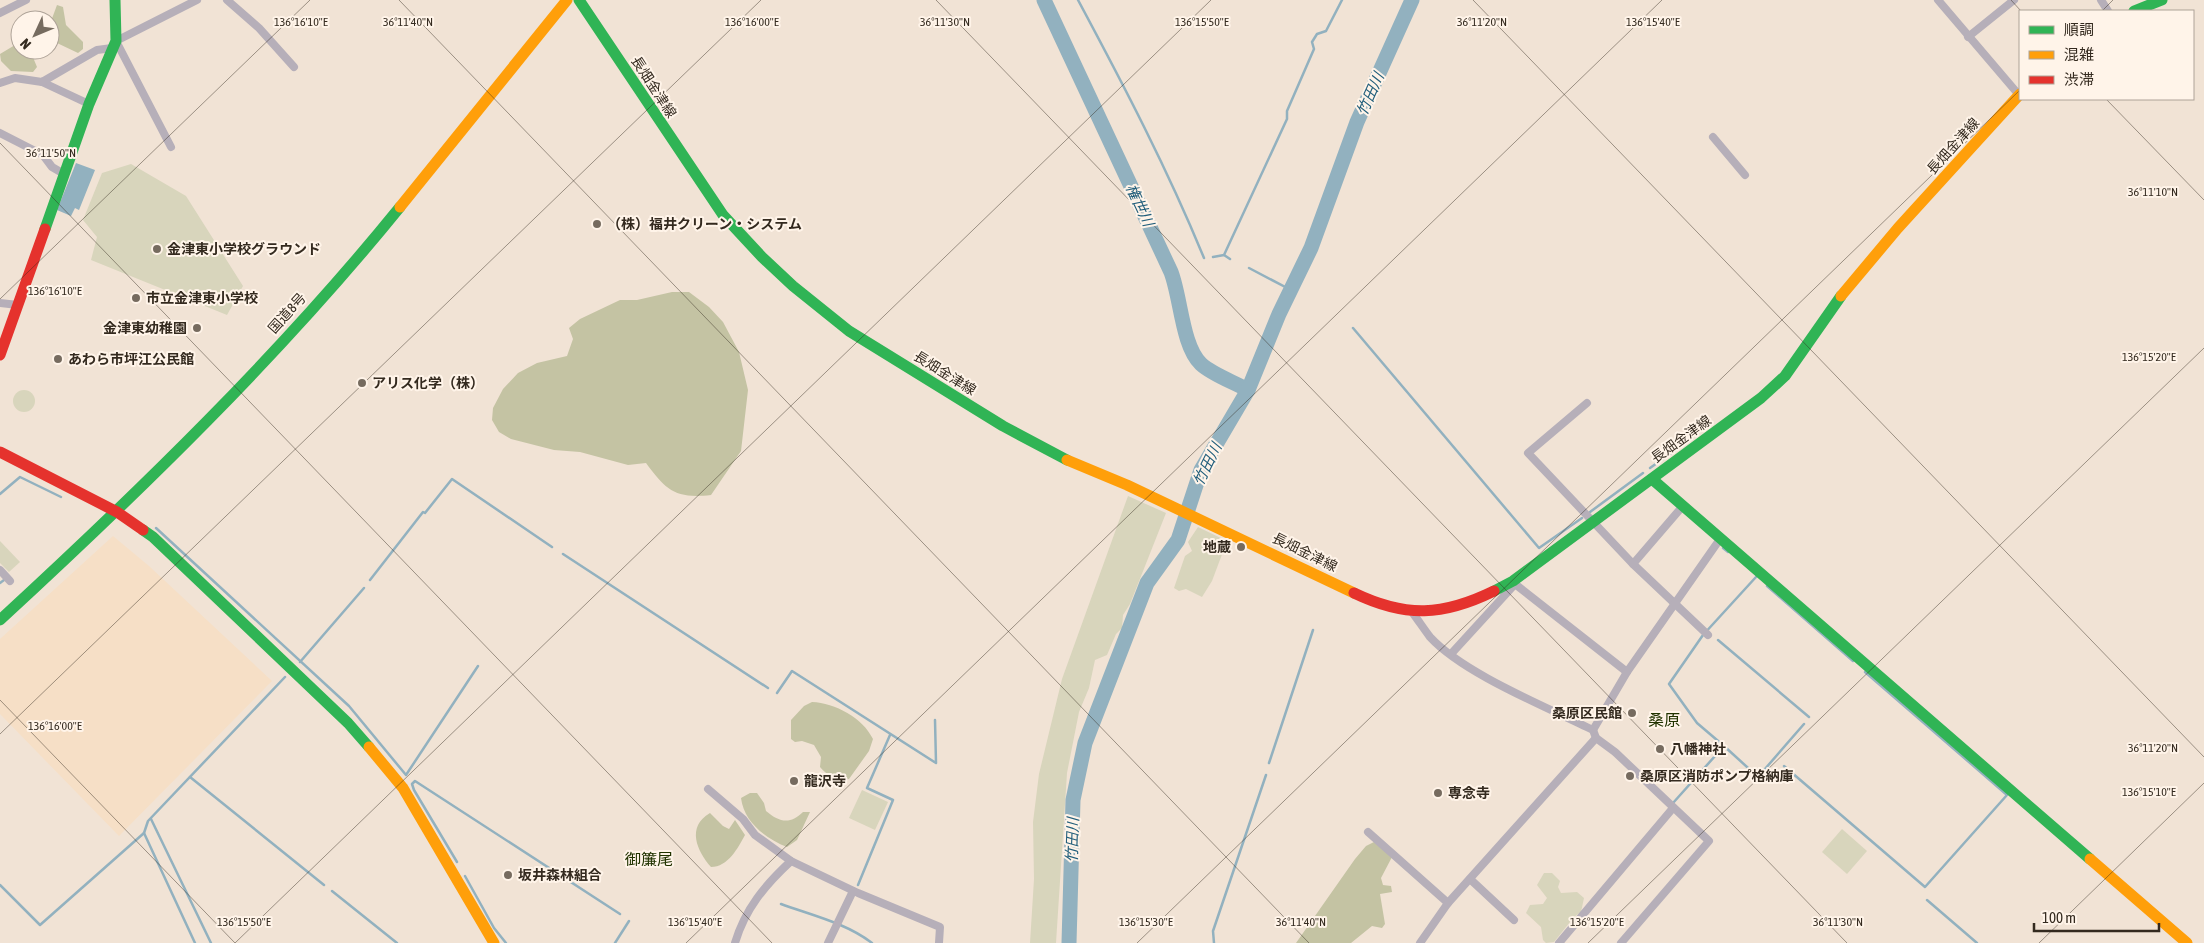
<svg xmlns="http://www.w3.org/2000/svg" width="2204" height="943" viewBox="0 0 2204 943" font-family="'Asap Condensed','Noto Sans JP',sans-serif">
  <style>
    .built { fill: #f6dfc6 }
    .green { fill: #d8d5bc }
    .forest { fill: #c4c3a3 }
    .water { fill: #92b1bf }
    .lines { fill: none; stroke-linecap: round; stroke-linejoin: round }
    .stream { stroke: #92b1bf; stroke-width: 2.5 }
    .river { stroke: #92b1bf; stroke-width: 15 }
    .street { stroke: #b6afb9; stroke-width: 8 }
    .fast { stroke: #30b455; stroke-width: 11 }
    .slow { stroke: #ff9f0a; stroke-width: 11 }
    .jam { stroke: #e5322d; stroke-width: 11 }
    .ticks { fill: none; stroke: #342a1f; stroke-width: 1; stroke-opacity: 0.45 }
    .poi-dot { fill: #766b5f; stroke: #fff4e9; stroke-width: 2 }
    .labels { text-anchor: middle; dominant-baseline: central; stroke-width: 4; stroke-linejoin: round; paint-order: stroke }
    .street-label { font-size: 14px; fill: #342a1f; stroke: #fff4e9 }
    .poi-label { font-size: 14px; font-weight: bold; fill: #342a1f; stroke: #fff4e9; text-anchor: start }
    .water-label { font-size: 15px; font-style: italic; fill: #215e7b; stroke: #fff4e9 }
    .quarter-label { font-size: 16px; fill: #213300; stroke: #fff4e9 }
    .ticks-label { font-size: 12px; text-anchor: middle; fill: #342a1f; stroke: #fff4e9; stroke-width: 4; stroke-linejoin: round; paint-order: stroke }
  </style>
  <rect width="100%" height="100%" fill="#f1e3d5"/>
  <!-- built -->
  <polygon class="built" points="113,536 149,566 272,681 119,836 0,714 0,639"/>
  <!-- green -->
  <g class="green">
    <polygon points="131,164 186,196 243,286 227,315 91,260 97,237 83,220 102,173"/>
    <circle cx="24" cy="401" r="11"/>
    <polygon points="1128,496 1166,513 1130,604 1123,615 1122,628 1116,634 1107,655 1095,660 1089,688 1079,712 1067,773 1056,943 1030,943 1034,879 1033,822 1039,774 1062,679"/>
    <polygon points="1198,527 1227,541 1212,581 1202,597 1186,589 1179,591 1174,588 1185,556 1192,551 1188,542"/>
    <polygon points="0,541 20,562 9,572 0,563"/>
    <polygon points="862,790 888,802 875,830 849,818"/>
    <polygon points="1842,829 1867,851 1847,874 1822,852"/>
    <polygon points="1544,873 1552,873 1560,881 1558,887 1561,893 1577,892 1584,898 1581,912 1574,917 1554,942 1546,943 1543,940 1541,927 1526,913 1530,905 1543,904 1547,898 1537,885"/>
  </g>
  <!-- forest -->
  <g class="forest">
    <polygon points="57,5 63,7 66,25 83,42 83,49 78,53 57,43 50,42 50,24"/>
    <polygon points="20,42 20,50 37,50 32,55 37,67 33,72 11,71 1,61 0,54"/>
    <path d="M672,292H689L709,307L723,322L739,352L748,390L741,451L711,495C675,499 666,490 646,463L628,465L580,452L554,450L511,439L499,432L492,420L493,408L503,389L518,373L537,363L567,356L573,339L569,328L580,319L620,300H637Z"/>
    <path d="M812,702C835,703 863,718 873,739L869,751L849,779C836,782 828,776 820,767L821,757L814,745L802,741L795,742L791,739V720L804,706Z"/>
    <path d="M750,793H757L764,803L766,811C779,822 790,825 803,812H810L797,840L787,847C765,838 744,822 741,798Z"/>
    <path d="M710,813L723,826L729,829L735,820L745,835C738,848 728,867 711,867C697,851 686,827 710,813Z"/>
    <polygon points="1374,842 1392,857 1381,878 1383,885 1391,886 1392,892 1380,894 1385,924 1382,928 1372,926 1351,943 1296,943 1355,859 1366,846"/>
  </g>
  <!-- water -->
  <polygon class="water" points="76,163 95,170 79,210 75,208 71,216 57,210"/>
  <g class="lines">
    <!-- stream -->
    <g class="stream">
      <path d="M1078,0C1124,86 1167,168 1204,258"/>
      <polyline points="1224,255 1230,259"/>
      <polyline points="1213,257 1224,255 1287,119 1287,111 1314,49 1312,42 1317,34 1326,31 1342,0"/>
      <polyline points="1249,268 1291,290"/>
      <polyline points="1353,328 1539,548 1582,518"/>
      <polyline points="1650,468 1684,444"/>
      <polyline points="0,494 20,477 61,497"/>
      <polyline points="1590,512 1643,473"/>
      <polyline points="156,528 349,706 406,775 478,666"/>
      <polyline points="1723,548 1728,552"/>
      <polyline points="563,554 768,688"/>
      <polyline points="370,580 423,512 425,513 452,479 552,547"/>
      <polyline points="0,583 4,580"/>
      <polyline points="1767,586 1853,661"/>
      <polyline points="1718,640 1809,717"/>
      <polyline points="300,662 364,588"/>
      <polyline points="777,693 792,671 936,763 935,720"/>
      <polyline points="1724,746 1758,777 1804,724"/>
      <polyline points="1269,763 1313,630"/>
      <polyline points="1784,766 1925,887 2007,795 1865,672"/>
      <polyline points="190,777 324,885"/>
      <polyline points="1673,803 1724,746 1697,723 1669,684 1703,635 1756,577"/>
      <polyline points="151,819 211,943"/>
      <polyline points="144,833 148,821 285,677"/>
      <polyline points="457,862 414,790 412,784 415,781 620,914"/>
      <polyline points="465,876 494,928 506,943"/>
      <polyline points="0,885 40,925 144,833 195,943"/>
      <polyline points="858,885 893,800 867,788 890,735"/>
      <polyline points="332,891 397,943"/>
      <polyline points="1927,900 1977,943"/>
      <path d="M781,904C811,915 846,923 872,943"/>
      <polyline points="615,943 629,921"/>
      <polyline points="1214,943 1213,931 1266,775"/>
    </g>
    <!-- river -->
    <g class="river">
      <path d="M1044,0L1171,272C1181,298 1182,346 1201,364C1213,375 1234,382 1248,390"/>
      <polyline points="1069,943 1073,800 1085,743 1147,583 1178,540 1201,470 1248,390 1279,314 1311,248 1357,122 1412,0"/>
    </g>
    <!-- street -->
    <g class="street">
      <polyline points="227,0 259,28 294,67"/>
      <polyline points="1938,0 2019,95"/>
      <polyline points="2101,0 2108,11"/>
      <polyline points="0,13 26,0"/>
      <polyline points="1968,37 2014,0"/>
      <polyline points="42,82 89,104"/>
      <polyline points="0,83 15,78 42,82 97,50 112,48"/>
      <polyline points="0,133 43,155 52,167 64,174"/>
      <polyline points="1713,137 1745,175"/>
      <polyline points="171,147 116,41 197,0"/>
      <polyline points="0,303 18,305"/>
      <polyline points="1587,403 1528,453 1633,564 1708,635"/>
      <polyline points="1633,564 1682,507"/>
      <polyline points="0,570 10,581"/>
      <polyline points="1515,584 1627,672"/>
      <path d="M1412,612C1418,620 1424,629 1430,637C1464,674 1547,707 1593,730L1596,738L1615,752L1709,841L1621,943"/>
      <polyline points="1451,654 1515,584 1513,581"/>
      <polyline points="1593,730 1627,672 1720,539"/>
      <polyline points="708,789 743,819 755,835 791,861 858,893 940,927 939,943"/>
      <polyline points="1368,832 1448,903"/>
      <polyline points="1470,879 1514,920"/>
      <path d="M735,943C745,909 765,885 791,861"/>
      <polyline points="828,943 853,891"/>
      <polyline points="1420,943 1448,903 1596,738"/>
      <polyline points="1559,943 1673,808"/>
    </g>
    <!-- fast -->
    <g class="fast">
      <polyline points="579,0 723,215 762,257 793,286 849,331 1003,426 1067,460"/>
      <polyline points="2134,11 2162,0"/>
      <polyline points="45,229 89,104 116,41 115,0"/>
      <polyline points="1652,479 2090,859"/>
      <polyline points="143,530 153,537 348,723 369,747"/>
      <polyline points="1494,591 1513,581 1761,398 1785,376 1841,296"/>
      <path d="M0,620C140,491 280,355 400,207"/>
    </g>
    <!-- slow -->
    <g class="slow">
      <polyline points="400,207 567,0"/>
      <polyline points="1841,296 1898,228 2020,94"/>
      <polyline points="1067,460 1127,485 1354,593"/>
      <polyline points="369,747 403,788 494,943"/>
      <polyline points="2090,859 2187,943"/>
    </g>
    <!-- jam -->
    <g class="jam">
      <polyline points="0,355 45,229"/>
      <polyline points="0,452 117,512 143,530"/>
      <path d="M1354,593C1406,618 1443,616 1494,591"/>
    </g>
  </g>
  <!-- ticks -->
  <path class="ticks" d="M399,0L1309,943M936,0L1847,943M1473,0L2204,757M2011,0L2021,11M2102,11L2113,0M2106,99L2204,200M0,143L772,943M0,299L310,0M0,700L235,943M0,734L761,0M235,943L1211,0M686,943L1662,0M1137,943L2020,90M1588,943L2204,348M2039,943L2204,783"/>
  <!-- markers -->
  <g class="poi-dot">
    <circle cx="597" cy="224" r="5"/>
    <circle cx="157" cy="249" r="5"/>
    <circle cx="136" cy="298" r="5"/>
    <circle cx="197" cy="328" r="5"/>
    <circle cx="58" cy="359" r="5"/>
    <circle cx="362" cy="383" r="5"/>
    <circle cx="1241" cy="547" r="5"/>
    <circle cx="1632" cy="713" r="5"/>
    <circle cx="1660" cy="749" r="5"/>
    <circle cx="1630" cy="776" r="5"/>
    <circle cx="794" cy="781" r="5"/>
    <circle cx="1438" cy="793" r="5"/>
    <circle cx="508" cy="875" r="5"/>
  </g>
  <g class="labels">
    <!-- street labels -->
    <g class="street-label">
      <text transform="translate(654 87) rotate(57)">長畑金津線</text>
      <text transform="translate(1953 146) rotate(-48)">長畑金津線</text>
      <text transform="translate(287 313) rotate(-48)">国道8号</text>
      <text transform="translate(945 373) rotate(32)">長畑金津線</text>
      <text transform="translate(1681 439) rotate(-36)">長畑金津線</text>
      <text transform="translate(1305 552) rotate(26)">長畑金津線</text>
    </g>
    <!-- poi labels -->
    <g class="poi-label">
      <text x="607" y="224">（株）福井クリーン・システム</text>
      <text x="167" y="249">金津東小学校グラウンド</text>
      <text x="146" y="298">市立金津東小学校</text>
      <text x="187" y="328" text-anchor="end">金津東幼稚園</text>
      <text x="68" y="359">あわら市坪江公民館</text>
      <text x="372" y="383">アリス化学（株）</text>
      <text x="1231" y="547" text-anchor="end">地蔵</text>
      <text x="1622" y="713" text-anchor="end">桑原区民館</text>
      <text x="1670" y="749">八幡神社</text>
      <text x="1640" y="776">桑原区消防ポンプ格納庫</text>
      <text x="804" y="781">龍沢寺</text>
      <text x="1448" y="793">専念寺</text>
      <text x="518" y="875">坂井森林組合</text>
    </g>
    <!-- water labels -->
    <g class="water-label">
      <text transform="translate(1370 94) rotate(-66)">竹田川</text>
      <text transform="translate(1140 205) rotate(65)">権世川</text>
      <text transform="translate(1207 464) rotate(-64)">竹田川</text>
      <text transform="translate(1072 840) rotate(-88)">竹田川</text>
    </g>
    <!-- quarter labels -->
    <g class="quarter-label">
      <text x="1664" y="720">桑原</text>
      <text x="649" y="859">御簾尾</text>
    </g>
  </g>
  <g class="ticks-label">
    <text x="301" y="26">136°16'10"E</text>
    <text x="752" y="26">136°16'00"E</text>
    <text x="1202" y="26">136°15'50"E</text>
    <text x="1653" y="26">136°15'40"E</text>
    <text x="408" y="26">36°11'40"N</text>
    <text x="945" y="26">36°11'30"N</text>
    <text x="1482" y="26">36°11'20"N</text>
    <text x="51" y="157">36°11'50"N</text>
    <text x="2153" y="196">36°11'10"N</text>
    <text x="55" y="295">136°16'10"E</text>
    <text x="2149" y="361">136°15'20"E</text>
    <text x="55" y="730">136°16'00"E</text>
    <text x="2153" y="752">36°11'20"N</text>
    <text x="2149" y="796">136°15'10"E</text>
    <text x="1301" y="926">36°11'40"N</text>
    <text x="1838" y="926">36°11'30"N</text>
    <text x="244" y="926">136°15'50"E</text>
    <text x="695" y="926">136°15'40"E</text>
    <text x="1146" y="926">136°15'30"E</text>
    <text x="1597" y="926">136°15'20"E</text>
  </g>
  <!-- legend -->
  <rect x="2019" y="10" width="175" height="90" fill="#fff4e9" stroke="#aea398"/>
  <rect x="2029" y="26" width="25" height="8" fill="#30b455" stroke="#aea398"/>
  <text x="2064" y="35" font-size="15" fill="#342a1f">順調</text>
  <rect x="2029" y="51" width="25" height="8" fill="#ff9f0a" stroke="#aea398"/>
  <text x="2064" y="60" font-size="15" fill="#342a1f">混雑</text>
  <rect x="2029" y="76" width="25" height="8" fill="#e5322d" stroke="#aea398"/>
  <text x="2064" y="85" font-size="15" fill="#342a1f">渋滞</text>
  <!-- north arrow -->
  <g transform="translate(35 35) rotate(226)"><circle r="24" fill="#fff4e9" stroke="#aea398"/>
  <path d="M0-4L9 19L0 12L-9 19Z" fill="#766b5f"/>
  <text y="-8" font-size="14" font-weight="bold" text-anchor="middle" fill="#342a1f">N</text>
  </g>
  <!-- scale -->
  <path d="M2034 923v8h125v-8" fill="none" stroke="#342a1f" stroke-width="2.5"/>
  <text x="2042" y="923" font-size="15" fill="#342a1f" stroke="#fff4e9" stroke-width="4" paint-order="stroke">100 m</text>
</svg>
